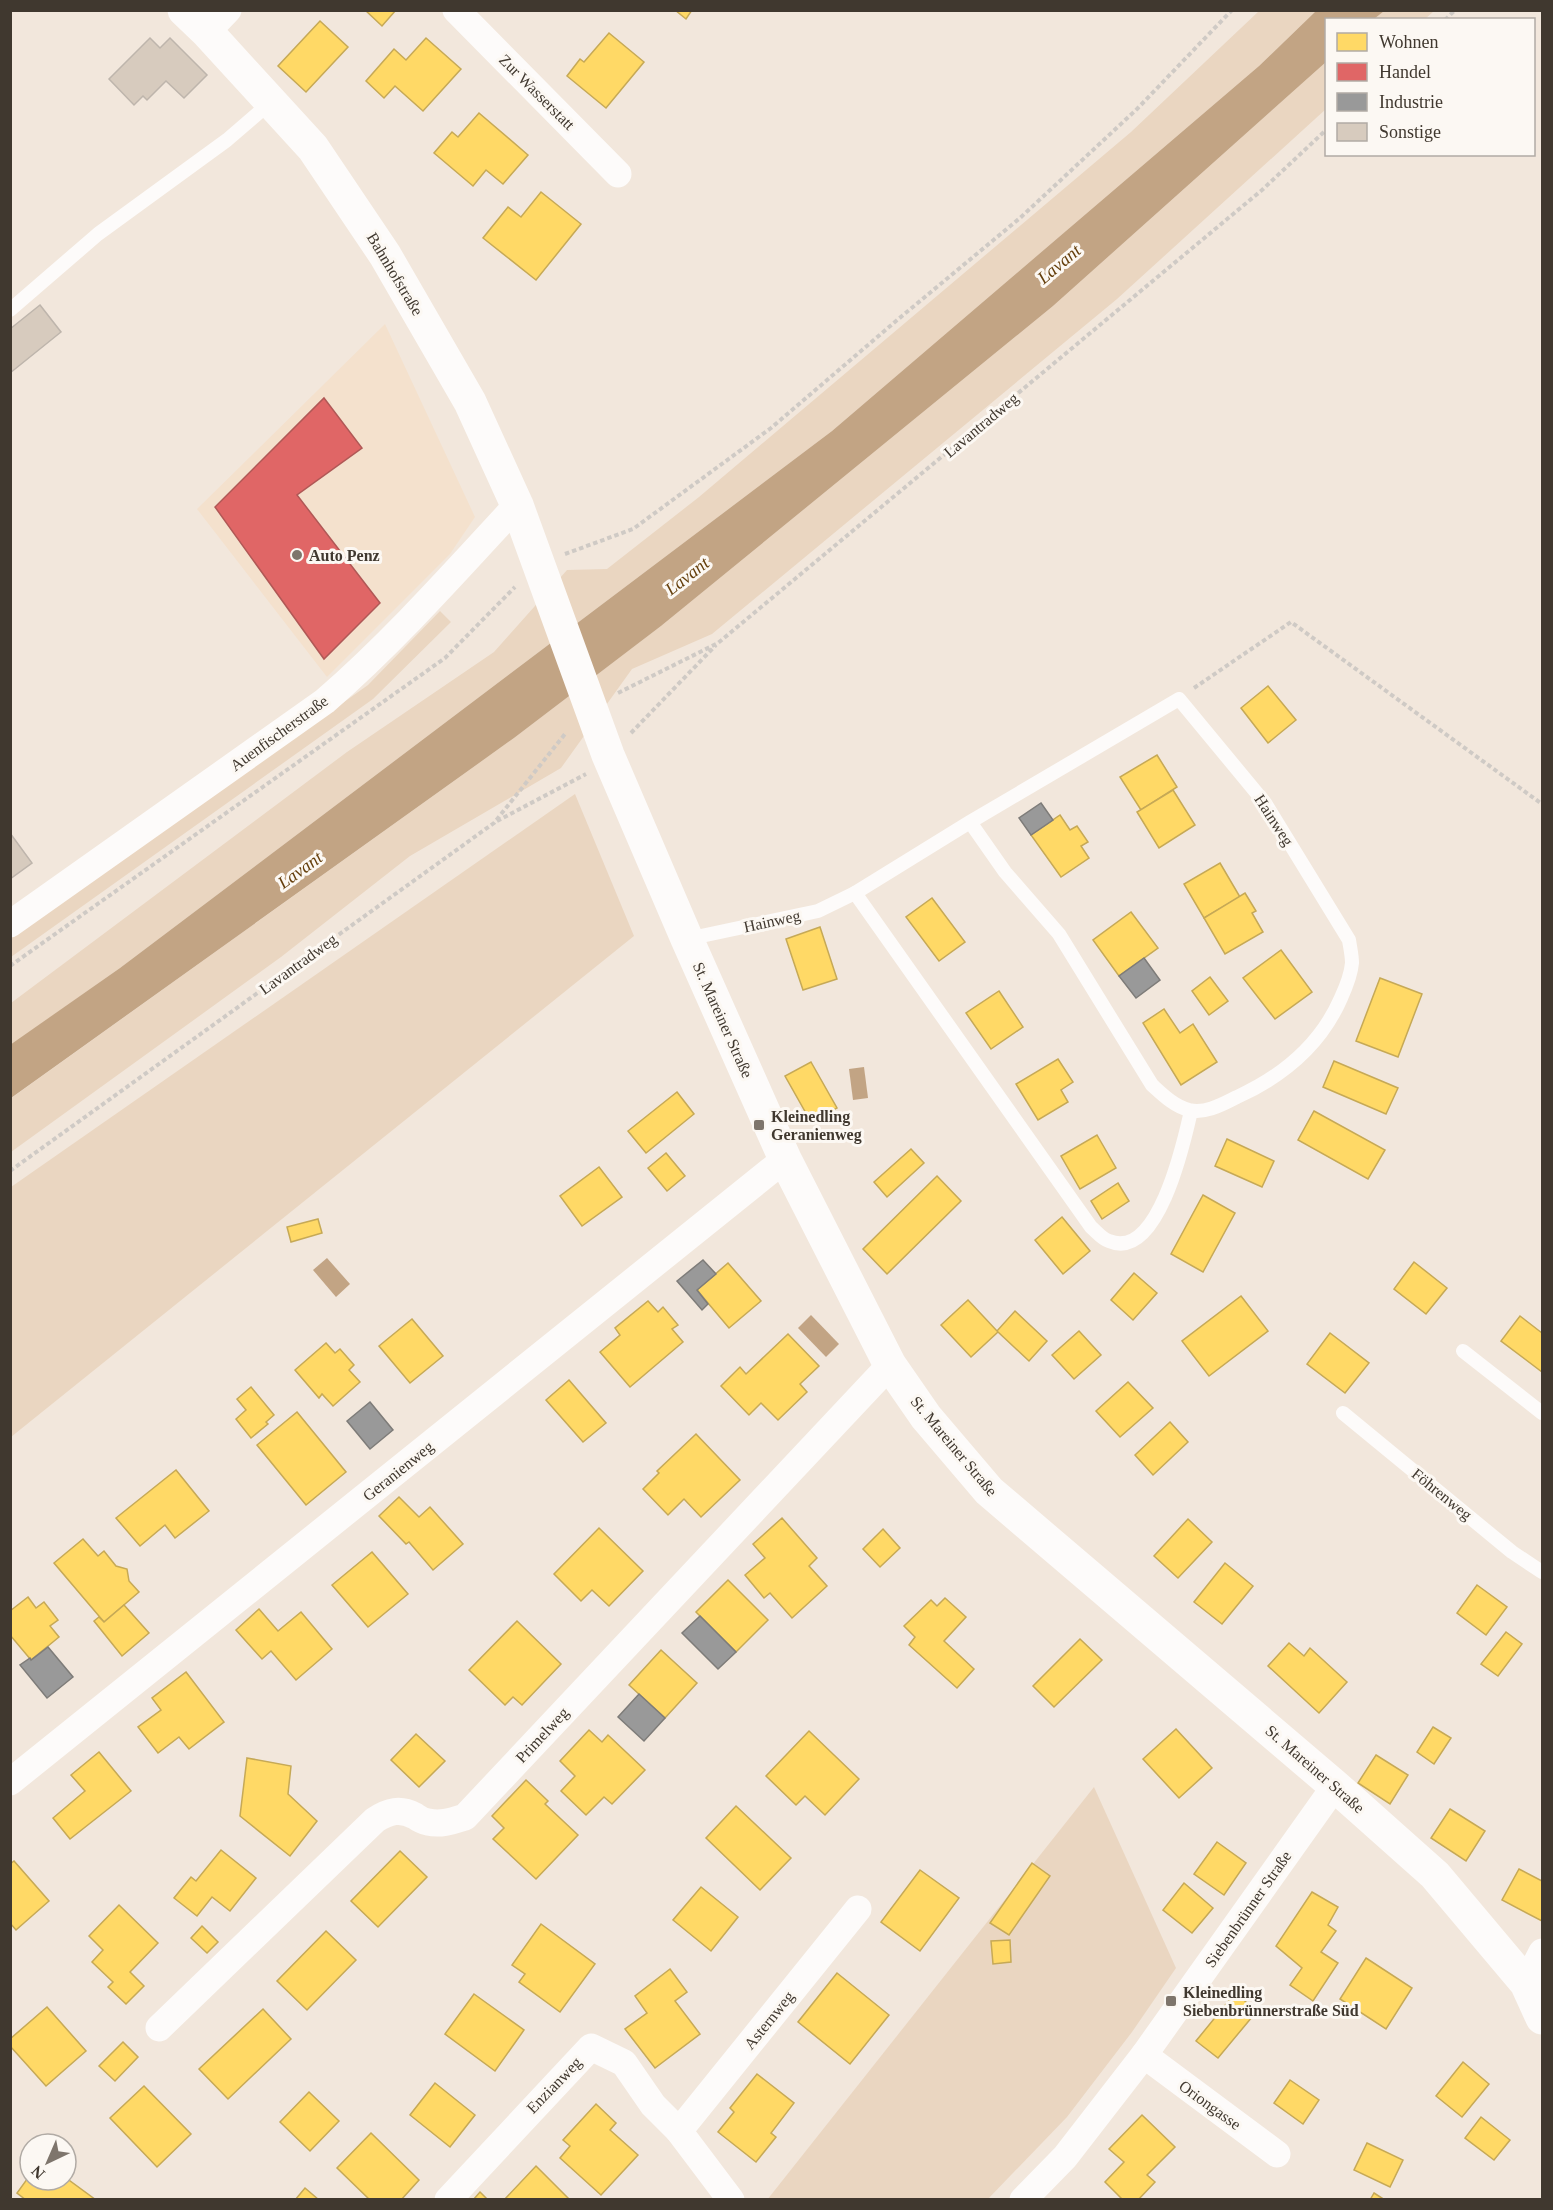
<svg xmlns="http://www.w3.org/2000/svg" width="1553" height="2210" viewBox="0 0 1553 2210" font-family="'Times New Roman',serif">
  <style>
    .built { fill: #f4e1cd }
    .green { fill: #ead6c1 }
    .water { fill: #c2a484 }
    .homes { fill: #ffd966; stroke: #c6a956; stroke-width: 1.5 }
    .shops { fill: #e06666; stroke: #b05856; stroke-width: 1.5 }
    .industry { fill: #999; stroke: #7e7c79; stroke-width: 1.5 }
    .building { fill: #d7cbbe; stroke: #beb5ac; stroke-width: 1.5 }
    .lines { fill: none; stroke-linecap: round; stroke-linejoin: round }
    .path { stroke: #cfcac5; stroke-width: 4; stroke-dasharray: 4.5 3; stroke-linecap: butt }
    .service { stroke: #fdfbfa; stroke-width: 14 }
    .minor { stroke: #fdfbfa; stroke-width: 27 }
    .tertiary { stroke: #fdfbfa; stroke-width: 33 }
    .poi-dot { fill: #7e756c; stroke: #fcf8f3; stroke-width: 2 }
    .labels { text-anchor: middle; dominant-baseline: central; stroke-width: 6; stroke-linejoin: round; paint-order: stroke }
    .street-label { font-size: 16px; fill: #40382f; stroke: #fcf8f3 }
    .poi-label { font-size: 16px; font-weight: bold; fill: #40382f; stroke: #fcf8f3; text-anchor: start }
    .water-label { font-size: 18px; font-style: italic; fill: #653f0c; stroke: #fcf8f3 }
  </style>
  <rect width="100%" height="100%" fill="#f2e7dc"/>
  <!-- built -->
  <polygon class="built" points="385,324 475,517 450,554 327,677 197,509"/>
  <!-- green -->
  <g class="green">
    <polygon points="1384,10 1434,10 1434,11 1425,19 1374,19"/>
    <polygon points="1259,11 1316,11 1259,66 832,431 120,968 11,1045 11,1003 347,752 494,652 567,570 607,569 699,497 1131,132"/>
    <polygon points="1326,62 1326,109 1117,299 712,634 632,669 561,768 410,856 281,957 11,1152 10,1099 514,738 661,626 1053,306"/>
    <polygon points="440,611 451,622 373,699 11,957 10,939 368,685"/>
    <polygon points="575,794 634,936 11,1437 11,1187"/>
    <polygon points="1094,1787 1176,1968 1132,2032 1067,2117 988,2199 767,2200"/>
  </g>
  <!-- water -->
  <g class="water">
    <polygon points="1316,11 1384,11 1374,19 1326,20 1326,62 1053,306 661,626 514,738 11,1098 10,1045 120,968 832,431 1259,66"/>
    <polygon points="864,1067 868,1098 853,1100 849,1069"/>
    <polygon points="327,1258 350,1284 336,1297 313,1270"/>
    <polygon points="811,1315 839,1344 826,1357 798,1328"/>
  </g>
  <!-- homes -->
  <g class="homes">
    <polygon points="365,10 396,10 382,26"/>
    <polygon points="675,10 692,10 686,19"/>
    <polygon points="320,21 348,47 306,92 278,66"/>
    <polygon points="609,33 644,62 606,108 567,76 580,59 584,62"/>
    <polygon points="426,38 461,69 423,111 395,86 384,98 366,81 394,49 406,60"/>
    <polygon points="479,113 528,155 503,184 486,170 473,186 434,153 452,132 458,137"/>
    <polygon points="541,192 581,224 536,280 483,238 508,207 521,217"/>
    <polygon points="1268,686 1296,720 1268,743 1241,708"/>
    <polygon points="1157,755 1177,787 1141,810 1120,777"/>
    <polygon points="1173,790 1195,825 1159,848 1137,812"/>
    <polygon points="1060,815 1070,830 1077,826 1088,842 1081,846 1089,858 1061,877 1031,835"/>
    <polygon points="1220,863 1240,897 1204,918 1184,884"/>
    <polygon points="1245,893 1256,911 1252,913 1263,932 1225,954 1204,918"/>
    <polygon points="932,898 965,942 939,961 906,917"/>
    <polygon points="1131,912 1158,948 1119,976 1093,940"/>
    <polygon points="820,927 837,979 803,990 786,939"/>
    <polygon points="1281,950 1312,992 1275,1019 1243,978"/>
    <polygon points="1210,977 1228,1001 1209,1015 1192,991"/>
    <polygon points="1380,978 1422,994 1398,1057 1356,1041"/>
    <polygon points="999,991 1023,1027 991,1049 966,1013"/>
    <polygon points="1164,1009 1180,1033 1193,1024 1217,1062 1181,1085 1143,1023"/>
    <polygon points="1058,1059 1073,1082 1061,1090 1068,1102 1038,1120 1016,1084"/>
    <polygon points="1334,1061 1398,1088 1386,1114 1323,1087"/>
    <polygon points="811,1062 837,1108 811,1122 785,1076"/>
    <polygon points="677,1092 694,1114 646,1153 628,1131"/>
    <polygon points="1314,1111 1385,1150 1368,1179 1298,1140"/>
    <polygon points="1097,1135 1116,1168 1080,1189 1061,1156"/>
    <polygon points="1227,1139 1274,1161 1262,1187 1215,1166"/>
    <polygon points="911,1149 924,1163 887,1197 874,1182"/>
    <polygon points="666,1153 685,1176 667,1191 648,1168"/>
    <polygon points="599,1167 622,1197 582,1226 560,1196"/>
    <polygon points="937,1176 961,1201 887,1274 863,1249"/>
    <polygon points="1118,1183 1129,1201 1102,1219 1091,1201"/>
    <polygon points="1203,1195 1235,1213 1203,1272 1171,1254"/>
    <polygon points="1062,1217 1090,1251 1063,1274 1035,1240"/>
    <polygon points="318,1219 322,1233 291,1242 287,1227"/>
    <polygon points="1414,1262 1447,1288 1426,1314 1394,1289"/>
    <polygon points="728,1263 761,1301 729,1328 697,1290"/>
    <polygon points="1134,1273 1157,1293 1133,1320 1111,1300"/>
    <polygon points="1241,1296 1268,1331 1209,1376 1182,1341"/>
    <polygon points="968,1300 997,1331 1015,1311 1047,1341 1029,1361 998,1332 971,1357 941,1325"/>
    <polygon points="648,1301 658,1312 663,1307 678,1325 672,1329 683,1342 630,1387 600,1352 620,1335 615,1328"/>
    <polygon points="1520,1316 1542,1333 1542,1372 1501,1341"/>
    <polygon points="412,1319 443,1356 410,1383 379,1346"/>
    <polygon points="1079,1331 1101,1355 1074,1379 1052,1355"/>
    <polygon points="1330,1333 1369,1363 1345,1393 1307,1364"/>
    <polygon points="788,1334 819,1366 800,1384 807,1392 778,1420 761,1403 749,1415 721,1386 740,1367 746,1374"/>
    <polygon points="326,1343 335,1353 340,1349 354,1365 349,1370 360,1382 333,1406 322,1394 319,1398 295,1370"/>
    <polygon points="569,1380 606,1423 583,1442 546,1400"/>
    <polygon points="1128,1382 1153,1408 1120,1437 1096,1411"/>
    <polygon points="251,1387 274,1415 266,1422 268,1424 251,1438 236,1419 246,1410 237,1399"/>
    <polygon points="297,1412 346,1472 306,1505 257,1445"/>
    <polygon points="1170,1422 1188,1442 1153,1475 1135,1455"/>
    <polygon points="696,1434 740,1480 701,1517 684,1499 668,1515 643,1489 659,1473 657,1471"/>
    <polygon points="176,1470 209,1511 175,1538 165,1525 140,1546 116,1518"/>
    <polygon points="399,1497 419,1517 430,1507 463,1544 433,1570 409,1542 406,1544 379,1516"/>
    <polygon points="782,1518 817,1558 809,1566 827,1586 792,1618 770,1593 764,1598 745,1575 765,1558 753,1544"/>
    <polygon points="1188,1519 1212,1542 1178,1578 1154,1556"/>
    <polygon points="599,1528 643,1571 609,1606 592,1590 581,1601 554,1574"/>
    <polygon points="883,1529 900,1548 880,1567 863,1549"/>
    <polygon points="83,1539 98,1556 104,1551 116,1566 127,1569 129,1581 139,1592 104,1622 54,1563"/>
    <polygon points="372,1552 408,1594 368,1627 332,1585"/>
    <polygon points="1225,1563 1253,1586 1222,1624 1194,1602"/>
    <polygon points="728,1580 768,1620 736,1652 696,1612"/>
    <polygon points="1477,1585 1507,1607 1486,1635 1457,1613"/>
    <polygon points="28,1597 36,1608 44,1602 58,1620 50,1626 59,1637 31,1660 10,1635 10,1611"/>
    <polygon points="945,1598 966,1617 944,1641 974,1669 957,1688 909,1645 915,1637 904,1626 931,1600 937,1606"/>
    <polygon points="124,1605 149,1633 122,1656 94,1621 99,1617 104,1622"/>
    <polygon points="259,1609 278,1631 301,1612 332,1649 296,1680 271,1651 262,1659 236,1630"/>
    <polygon points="517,1621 561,1664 522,1705 513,1697 505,1705 469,1670"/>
    <polygon points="1506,1632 1522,1644 1498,1676 1481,1664"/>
    <polygon points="1080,1639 1102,1660 1054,1707 1033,1686"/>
    <polygon points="1289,1643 1304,1656 1310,1648 1347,1682 1319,1713 1268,1666"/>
    <polygon points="661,1650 697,1683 665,1718 629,1685"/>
    <polygon points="186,1672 224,1722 189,1749 179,1737 158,1753 138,1727 161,1710 152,1698"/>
    <polygon points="1433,1727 1451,1738 1434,1764 1417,1752"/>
    <polygon points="1176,1729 1212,1768 1179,1798 1143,1759"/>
    <polygon points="589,1730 602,1742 608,1735 645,1770 612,1804 604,1797 586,1815 561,1791 575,1776 560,1761"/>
    <polygon points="809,1731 859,1779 825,1815 805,1796 796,1805 766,1776"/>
    <polygon points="416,1734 445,1761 419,1787 391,1760"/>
    <polygon points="99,1752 131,1791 70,1839 53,1818 85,1791 71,1775"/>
    <polygon points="1376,1755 1408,1775 1390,1804 1358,1783"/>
    <polygon points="247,1758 291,1766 288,1794 317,1821 290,1856 240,1816"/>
    <polygon points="526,1780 548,1801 545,1804 578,1835 536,1879 493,1839 504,1828 492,1816"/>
    <polygon points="736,1806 791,1858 760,1890 706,1838"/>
    <polygon points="1450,1809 1485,1831 1466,1861 1431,1838"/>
    <polygon points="1217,1842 1246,1863 1224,1895 1194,1874"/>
    <polygon points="221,1850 256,1878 230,1911 212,1897 197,1916 174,1898 191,1877 196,1881"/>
    <polygon points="400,1851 427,1877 378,1927 351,1901"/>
    <polygon points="14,1861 49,1901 16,1930 10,1923 10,1864"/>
    <polygon points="1032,1863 1050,1876 1009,1935 990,1923"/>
    <polygon points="1519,1869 1542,1881 1542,1921 1502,1900"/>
    <polygon points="920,1870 959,1898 920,1951 881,1922"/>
    <polygon points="1184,1883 1213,1908 1192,1933 1163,1910"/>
    <polygon points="701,1887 738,1917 711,1951 673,1920"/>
    <polygon points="1312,1892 1338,1907 1328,1925 1336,1931 1321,1952 1338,1963 1313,2001 1290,1985 1302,1968 1276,1946"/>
    <polygon points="119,1905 158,1943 130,1972 144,1986 126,2004 108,1987 113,1982 92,1962 103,1950 89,1936"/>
    <polygon points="541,1924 595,1964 560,2012 519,1982 525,1974 512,1965"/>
    <polygon points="202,1926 218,1942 207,1953 191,1938"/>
    <polygon points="326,1931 356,1960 307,2010 277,1981"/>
    <polygon points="1010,1940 1011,1962 993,1964 991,1941"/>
    <polygon points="1366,1958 1412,1988 1386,2029 1340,1999"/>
    <polygon points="670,1969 687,1992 675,2001 700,2034 655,2068 625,2029 647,2013 635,1996"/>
    <polygon points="837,1973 889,2015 850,2064 798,2022"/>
    <polygon points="1235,1993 1257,2011 1218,2058 1196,2041"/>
    <polygon points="474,1994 524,2030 495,2071 445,2034"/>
    <polygon points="47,2007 86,2051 46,2086 10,2046 10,2039"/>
    <polygon points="263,2009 291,2039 228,2099 199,2069"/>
    <polygon points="123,2042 138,2057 115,2081 99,2066"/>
    <polygon points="1463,2062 1489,2084 1462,2117 1436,2096"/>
    <polygon points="757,2074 794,2103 771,2133 776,2137 756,2162 718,2132 734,2112 730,2108"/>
    <polygon points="1290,2080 1319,2100 1303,2124 1274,2103"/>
    <polygon points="435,2083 475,2115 450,2147 410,2115"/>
    <polygon points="144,2086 191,2134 157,2167 110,2118"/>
    <polygon points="309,2092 339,2121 310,2151 280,2122"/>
    <polygon points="596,2104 616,2123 610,2130 638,2155 601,2195 560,2158 570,2146 563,2140"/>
    <polygon points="1142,2115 1175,2147 1147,2175 1155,2182 1138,2200 1123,2200 1105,2182 1124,2162 1109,2149"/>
    <polygon points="1481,2117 1510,2140 1494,2160 1465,2138"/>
    <polygon points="371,2133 419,2180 401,2200 370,2200 337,2168"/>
    <polygon points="1367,2143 1403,2160 1390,2187 1354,2170"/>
    <polygon points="536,2166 570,2200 504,2200"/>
    <polygon points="30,2175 30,2180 66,2180 66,2178 96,2200 26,2200 17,2193"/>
    <polygon points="305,2188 319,2200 295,2200"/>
    <polygon points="480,2192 488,2200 473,2200"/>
    <polygon points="1374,2193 1385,2200 1370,2200"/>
  </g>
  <!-- shops -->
  <polygon class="shops" points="324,398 362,448 297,495 380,603 324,659 215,507"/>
  <!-- industry -->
  <g class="industry">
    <polygon points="1041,803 1053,820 1031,835 1019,818"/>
    <polygon points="1144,958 1160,980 1136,998 1119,976"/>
    <polygon points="703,1260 716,1274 697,1290 708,1304 702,1310 677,1281"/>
    <polygon points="370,1402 393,1430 370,1449 347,1421"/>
    <polygon points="700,1616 736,1652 718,1669 682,1633"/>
    <polygon points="48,1647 73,1677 47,1698 20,1665 30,1658 31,1660"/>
    <polygon points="639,1694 665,1718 644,1741 618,1717"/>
  </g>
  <!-- building -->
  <g class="building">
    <polygon points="150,38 160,48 170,38 207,75 184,98 166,81 147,100 143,96 134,105 109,79"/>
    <polygon points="40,305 61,332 10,373 10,329"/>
    <polygon points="10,833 32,863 10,879"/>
  </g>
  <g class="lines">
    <!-- path -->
    <g class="path">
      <polyline points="1445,20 1455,10"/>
      <polyline points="565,554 633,529 771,428 896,321 1020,218 1137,109 1232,10"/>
      <polyline points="1194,688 1291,622 1542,804"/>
      <polyline points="618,693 718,643 1262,190 1326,130"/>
      <polyline points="631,733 716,645"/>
      <polyline points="497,821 586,774"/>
      <polyline points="10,966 445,658 515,587"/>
      <polyline points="10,1171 494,823 565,734"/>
    </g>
    <!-- service -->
    <g class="service">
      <polyline points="10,310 98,234 227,140 271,102"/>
      <path d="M855,893L1091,1227C1096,1231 1102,1239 1109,1241C1158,1262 1184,1142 1191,1111"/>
      <path d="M687,939L818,911L855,893L970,822L1179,699L1265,803L1349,940C1350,947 1352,955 1352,963C1351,975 1346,987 1341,998C1321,1044 1283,1076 1237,1097C1223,1104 1206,1114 1189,1110C1174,1106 1163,1095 1152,1085L1059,934L1005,872L970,822"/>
      <polyline points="1463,1351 1542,1413"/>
      <polyline points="1343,1413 1512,1552 1542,1572"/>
    </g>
    <!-- minor -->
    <g class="minor">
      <polyline points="456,10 618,174"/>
      <polyline points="207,32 228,10"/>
      <path d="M10,924L325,701C394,641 455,572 517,505"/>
      <polyline points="10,1782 785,1159"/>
      <polyline points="1526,1983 1542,1952"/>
      <path d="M159,2028L375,1820C389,1811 400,1808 415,1816C419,1819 423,1821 428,1822C441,1825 452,1821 465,1817L890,1365"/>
      <polyline points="1144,2055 1277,2154"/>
      <polyline points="679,2131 858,1909"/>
      <polyline points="448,2200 591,2047 624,2063 653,2105 679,2131 731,2200"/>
      <polyline points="1023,2200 1065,2157 1144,2055 1335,1786"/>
    </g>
    <!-- tertiary -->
    <polyline class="tertiary" points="184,10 207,32 313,148 385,255 470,402 517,505 608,755 687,939 785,1159 890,1365 926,1417 989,1491 1335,1786 1435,1875 1526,1983 1542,2018"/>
  </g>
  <!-- markers -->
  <g class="poi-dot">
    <circle cx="297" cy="555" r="6"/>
    <rect x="753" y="1119" width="12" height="12" rx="3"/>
    <rect x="1165" y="1995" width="12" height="12" rx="3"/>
  </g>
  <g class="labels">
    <!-- street labels -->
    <g class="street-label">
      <text transform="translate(537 92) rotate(45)">Zur Wasserstatt</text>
      <text transform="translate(395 274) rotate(59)">Bahnhofstraße</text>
      <text transform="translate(981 425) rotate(-40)">Lavantradweg</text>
      <text transform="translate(279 733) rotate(-36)">Auenfischerstraße</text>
      <text transform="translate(1274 820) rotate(57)">Hainweg</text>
      <text transform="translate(772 921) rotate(-12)">Hainweg</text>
      <text transform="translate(298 964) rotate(-36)">Lavantradweg</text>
      <text transform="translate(723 1020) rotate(66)">St. Mareiner Straße</text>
      <text transform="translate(954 1446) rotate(50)">St. Mareiner Straße</text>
      <text transform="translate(398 1471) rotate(-39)">Geranienweg</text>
      <text transform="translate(1442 1494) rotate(39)">Föhrenweg</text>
      <text transform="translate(542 1735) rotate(-47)">Primelweg</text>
      <text transform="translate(1315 1769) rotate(41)">St. Mareiner Straße</text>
      <text transform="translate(1248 1909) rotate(-55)">Siebenbrünner Straße</text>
      <text transform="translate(769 2020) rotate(-51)">Asternweg</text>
      <text transform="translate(554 2085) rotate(-46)">Enzianweg</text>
      <text transform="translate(1210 2105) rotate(36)">Oriongasse</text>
    </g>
    <!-- poi labels -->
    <g class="poi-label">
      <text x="309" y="555">Auto Penz</text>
      <text x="771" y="1116">Kleinedling<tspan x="771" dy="18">Geranienweg</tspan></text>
      <text x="1183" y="1992">Kleinedling<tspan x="1183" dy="18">Siebenbrünnerstraße Süd</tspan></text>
    </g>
    <!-- water labels -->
    <g class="water-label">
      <text transform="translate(1059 264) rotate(-40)">Lavant</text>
      <text transform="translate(687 576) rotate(-38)">Lavant</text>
      <text transform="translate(300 870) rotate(-36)">Lavant</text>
    </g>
  </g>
  <!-- border -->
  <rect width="1553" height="2210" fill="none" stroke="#40382f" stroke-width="24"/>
  <!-- legend -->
  <rect x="1325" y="18" width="210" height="138" fill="#fcf8f3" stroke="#b1aba5" stroke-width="1.5"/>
  <rect x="1337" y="33" width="30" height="18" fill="#ffd966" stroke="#b1aba5" stroke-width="1.5"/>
  <text x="1379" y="48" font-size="18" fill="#40382f">Wohnen</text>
  <rect x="1337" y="63" width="30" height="18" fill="#e06666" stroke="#b1aba5" stroke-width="1.5"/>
  <text x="1379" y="78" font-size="18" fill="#40382f">Handel</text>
  <rect x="1337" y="93" width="30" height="18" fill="#999999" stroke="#b1aba5" stroke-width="1.5"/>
  <text x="1379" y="108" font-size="18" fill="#40382f">Industrie</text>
  <rect x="1337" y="123" width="30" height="18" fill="#d7cbbe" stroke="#b1aba5" stroke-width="1.5"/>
  <text x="1379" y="138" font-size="18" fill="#40382f">Sonstige</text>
  <!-- north arrow -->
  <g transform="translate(48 2162) rotate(224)"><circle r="28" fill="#fcf8f3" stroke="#b1aba5" stroke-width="1.5"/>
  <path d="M0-4.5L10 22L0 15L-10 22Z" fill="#7e756c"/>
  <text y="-9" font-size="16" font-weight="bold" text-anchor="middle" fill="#40382f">N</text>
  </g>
</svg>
